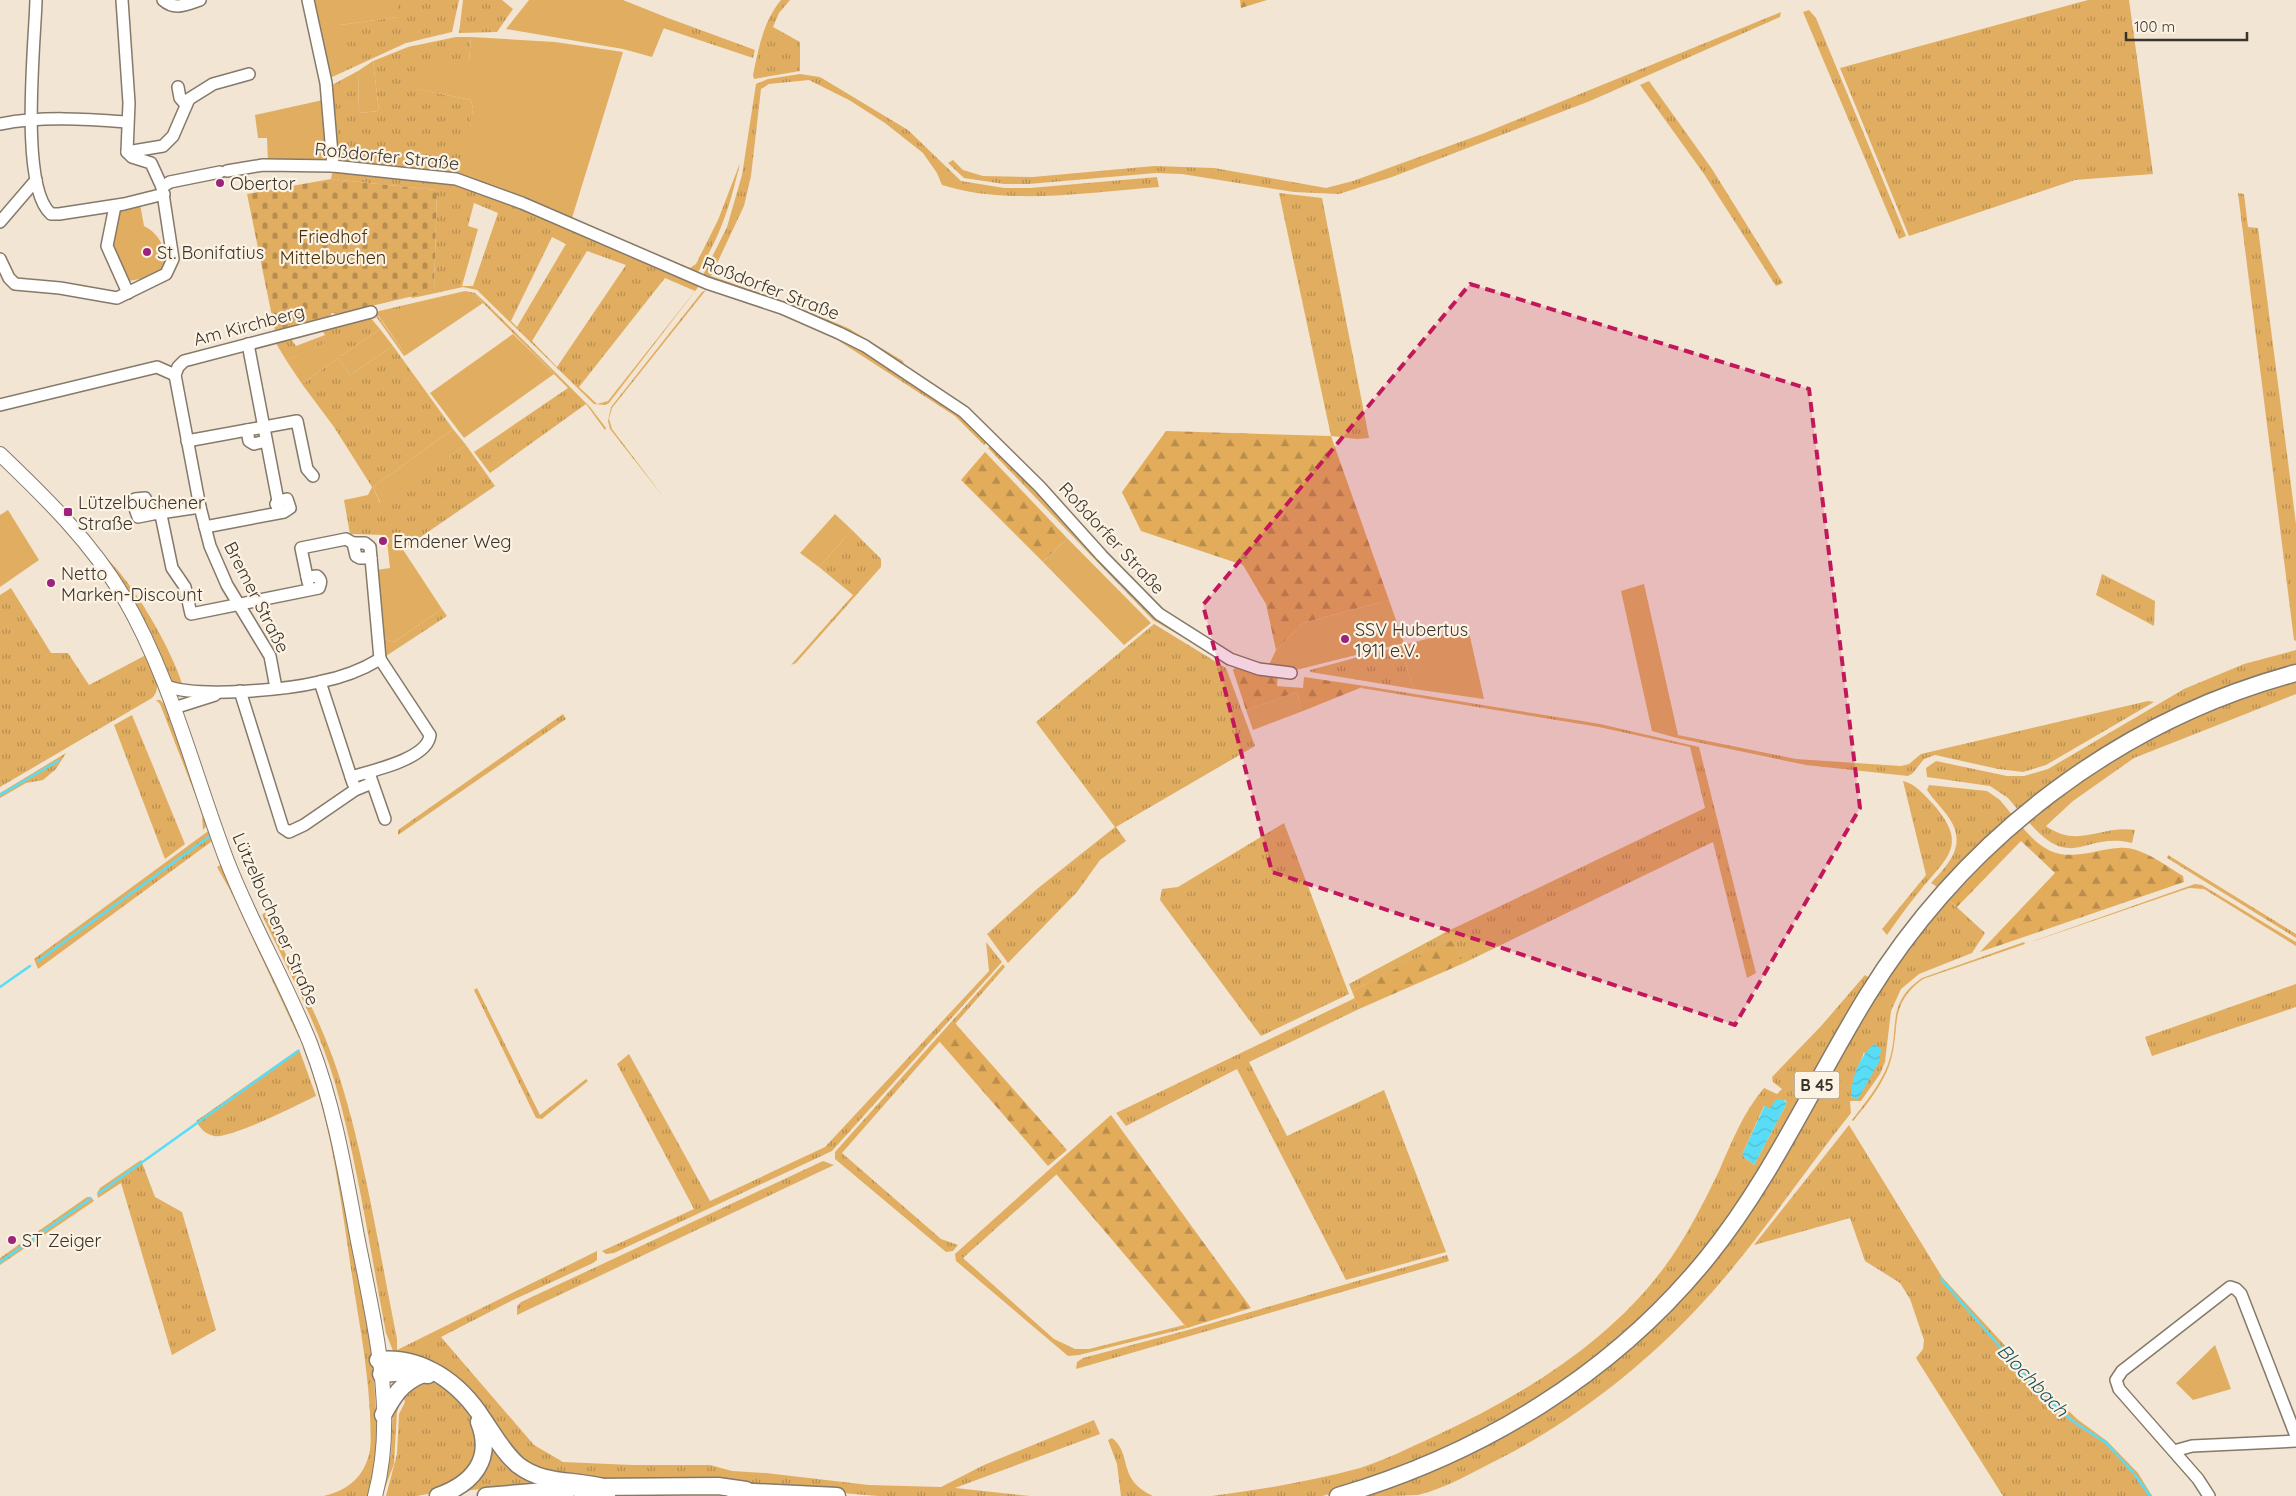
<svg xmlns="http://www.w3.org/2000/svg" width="2296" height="1496" viewBox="0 0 2296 1496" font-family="Quicksand,sans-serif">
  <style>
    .grass { fill: url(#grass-tufts); fill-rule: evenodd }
    .forest { fill: url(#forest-firs) }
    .cemetery { fill: url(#cemetery-stones) }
    .green { fill: #e1ae61 }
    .water { fill: url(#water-waves) }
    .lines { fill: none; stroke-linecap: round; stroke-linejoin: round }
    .stream { stroke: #59ddf6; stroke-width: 2.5 }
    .minor-casing { stroke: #857969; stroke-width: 14 }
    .major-casing { stroke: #857969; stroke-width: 16 }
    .highway-casing { stroke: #857969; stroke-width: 19 }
    .minor { stroke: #fff; stroke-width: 11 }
    .major { stroke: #fff; stroke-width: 14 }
    .highway { stroke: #fff; stroke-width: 16 }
    .marked { fill: #c2185b; fill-opacity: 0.2; stroke: #c2185b; stroke-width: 4; stroke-dasharray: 10 6; stroke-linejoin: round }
    .poi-dot { fill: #9c237c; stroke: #fdf3e4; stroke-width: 2 }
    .labels { text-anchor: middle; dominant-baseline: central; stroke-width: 4.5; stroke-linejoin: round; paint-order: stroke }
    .shield { fill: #fdf3e4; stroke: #746d64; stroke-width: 1 }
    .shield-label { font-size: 16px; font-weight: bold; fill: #39342d }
    .street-label { font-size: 18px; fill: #39342d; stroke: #fdf3e4 }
    .poi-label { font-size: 18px; fill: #39342d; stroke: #fdf3e4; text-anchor: start }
    .park-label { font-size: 18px; fill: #46300c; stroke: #fdf3e4 }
    .water-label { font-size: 19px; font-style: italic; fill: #1a525d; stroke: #fdf3e4 }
  </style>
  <defs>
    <pattern id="grass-tufts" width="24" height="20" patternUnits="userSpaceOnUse" patternTransform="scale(1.25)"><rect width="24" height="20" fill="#e1ae61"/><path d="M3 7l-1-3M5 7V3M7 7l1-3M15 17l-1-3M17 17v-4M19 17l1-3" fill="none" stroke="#b78e50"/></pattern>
    <pattern id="forest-firs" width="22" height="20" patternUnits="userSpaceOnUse" patternTransform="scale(1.25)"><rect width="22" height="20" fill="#e3ac5a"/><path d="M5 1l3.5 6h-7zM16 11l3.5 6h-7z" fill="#b98d4b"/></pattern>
    <pattern id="cemetery-stones" width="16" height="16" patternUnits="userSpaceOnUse" patternTransform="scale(1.25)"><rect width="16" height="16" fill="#e1ae61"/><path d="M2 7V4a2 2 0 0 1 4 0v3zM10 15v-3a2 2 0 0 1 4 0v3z" fill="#b78e50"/></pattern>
    <pattern id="water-waves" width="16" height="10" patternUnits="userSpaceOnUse" patternTransform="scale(1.25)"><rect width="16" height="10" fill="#59ddf6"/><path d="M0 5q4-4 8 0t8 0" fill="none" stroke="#4ebed3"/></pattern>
  </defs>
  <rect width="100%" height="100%" fill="#f2e5d3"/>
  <!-- grass -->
  <g class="grass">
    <polygon points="397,0 459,0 452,32 406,43 330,78 325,68 340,25 397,17"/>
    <polygon points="463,0 502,0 513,9 497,32 459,33"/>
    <path d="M781,0H790L779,13L773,27L800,42V71L754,79L753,75C759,47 763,22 781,0Z"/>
    <polygon points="2088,0 2129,0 2153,174 2075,180 1909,236 1840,68"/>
    <polygon points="1809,10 1816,18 1906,236 1899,239 1803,12"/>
    <polygon points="1781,12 1780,17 1590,101 1392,177 1339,194 1294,192 1182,174 1156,173 1029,184 1004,184 964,178 948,163 953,160 963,170 983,176 1033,177 1154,166 1214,168 1326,188 1353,181 1482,134"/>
    <polygon points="668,18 755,50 753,58 663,28"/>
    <path d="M456,37H471L469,61L417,89L471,100L473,109L463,172L690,268L696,264L718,220L740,163C730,206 721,235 698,272L694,274L457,177L336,165L331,88L332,85L358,71L359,113L379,111L373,61L408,47Z"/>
    <path d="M800,74L820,77L908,130L961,181L1004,188H1030L1157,177L1159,187C1090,192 1008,206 942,185L937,173L923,153L885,123L849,100L809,80L769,84L761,89L751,176L744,206L711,276L778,299L848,328L903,361L905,370L866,344L702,277L727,227L742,175L756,84L768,79Z"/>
    <polygon points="1649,81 1712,169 1783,283 1776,286 1704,174 1640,85"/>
    <path d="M333,168L458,184L521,207L698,284L699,286L609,403L605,405L594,404L477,290L463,287L413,298L409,296L434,290L437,190L331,179ZM474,203L498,213L473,286H462L478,229L468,226ZM552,237L566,244L517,327L511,321ZM587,251L626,265L557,367L532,341ZM665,278L695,291L608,401L597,404L579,387Z"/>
    <polygon points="1279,193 1322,198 1369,438 1357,439 1331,436"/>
    <polygon points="2238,193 2244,194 2248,227 2258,228 2296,524 2296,641 2294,640"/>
    <polygon points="709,287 837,334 963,414 988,441 984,445 955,416 836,339 794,319 714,291"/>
    <polygon points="706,290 612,408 609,419 612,429 665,499 610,429 608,421 611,407 702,292"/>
    <polygon points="465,291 475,293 485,302 590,407 606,428 605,430 586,404 490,473 474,452 568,388 474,294 378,316 406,355 404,356 375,315 379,311"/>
    <polygon points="369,316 380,329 341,356 330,342 286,360 274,340 289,336 296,346 325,335 320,327"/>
    <polygon points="393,346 453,429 373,487 380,503 466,445 495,486 406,547 398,533 387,541 386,535 350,534 344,500 368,495 372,487 334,427 302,384 338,358 350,375"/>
    <polygon points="991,445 1104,562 1223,660 1153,620 988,448"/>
    <polygon points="852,530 881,559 881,567 796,663 791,665 853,595 819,567"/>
    <path d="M96,549C128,572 172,649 183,687L171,684Z"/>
    <polygon points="2102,574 2155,601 2154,626 2096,595"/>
    <path d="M11,588L51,653H68L89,685L146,655C152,669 164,686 152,698L0,787V595Z"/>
    <polygon points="442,609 447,616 386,656 384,639 394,642"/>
    <polygon points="1154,624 1226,668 1255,746 1116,827 1126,841 1100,860 1077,892 1008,963 987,934 1037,889 1115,827 1036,722"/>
    <polygon points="1400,646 1414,689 1310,672 1310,670"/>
    <polygon points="2296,650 2296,667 2252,681 2019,811 2008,798 1990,786 1927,777 1926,768 1936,761 2007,776 2024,776 2048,769 2184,689 2244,664"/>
    <path d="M2296,677V694L2134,758L2073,801L2046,826C2078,849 2100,825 2135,830L2132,843C2082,831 2073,875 2026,819L2084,775L2180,720Z"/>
    <polygon points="1365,686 1600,724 1699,747 1756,973 1747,978 1713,842 1464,963 1453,941 1352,991 1349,984 1448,931 1705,808 1690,747 1599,727 1361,688"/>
    <polygon points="156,700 160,700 164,704 209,823 203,830 202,815 198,802 160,704"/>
    <polygon points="2148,701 2154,702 2046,765 2023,772 1998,769 1935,755 1924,759 1913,773 1908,776 1806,765 1677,738 1678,735 1796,759 1901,766 1909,764 1921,754"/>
    <polygon points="563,714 566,719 398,835 398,830"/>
    <polygon points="132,715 185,844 165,859 114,725"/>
    <polygon points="66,753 56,769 43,780 26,783 0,798 0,793"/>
    <path d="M1903,781C1916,784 1924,795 1933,804C1970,846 1946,858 1919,892C1907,906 1897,921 1887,935L1882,929L1926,875Z"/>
    <path d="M1929,785L1987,791L2000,800L2013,816L1959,865L1939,888L1931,883C1951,862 1968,843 1947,815C1940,806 1933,799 1927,790Z"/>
    <polygon points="1284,823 1349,994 1261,1036 1160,900 1162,889 1178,887"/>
    <polygon points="211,829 215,839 38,969 34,959"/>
    <polygon points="2168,855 2296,934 2296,938 2167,858"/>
    <polygon points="224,863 303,1037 299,1038 231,892 217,867"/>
    <polygon points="2195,884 2202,885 2296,942 2296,946 2204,889 2189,888 2028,943"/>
    <path d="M1949,900L1985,933L1972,953L1919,974L1901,989L1891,1011L1885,1062L1880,1074L1861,1101H1850L1851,1113C1798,1179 1750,1254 1691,1315C1637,1371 1571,1422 1501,1458C1475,1471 1447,1488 1418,1495C1402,1496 1379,1496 1362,1496L1463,1455L1689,1287L1877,992L1911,946ZM1864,1052L1872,1073L1858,1098H1851L1853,1081Z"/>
    <path d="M265,912C292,968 323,1023 341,1082C366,1163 380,1255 397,1339V1350L597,1251V1260L593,1263L513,1300L441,1337L534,1445L563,1462L632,1465H710L732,1471L766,1473L869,1485L941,1487L984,1465L1094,1420L1100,1434L955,1488L1030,1496H878L769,1487L592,1481L555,1477L518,1458L480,1404L395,1356L386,1333C370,1250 358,1165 335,1083C318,1025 288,970 262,915Z"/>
    <polygon points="986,942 1002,962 832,1151 614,1253 606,1254 602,1251 694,1209 617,1064 629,1054 710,1201 825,1147 989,971"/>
    <path d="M2024,942L2025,944L1923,979C1886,1006 1902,1030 1889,1066C1881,1087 1867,1104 1853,1121L1852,1120C1865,1103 1880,1085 1888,1064C1901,1029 1884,1004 1922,978Z"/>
    <polygon points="1003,964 1005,967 842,1153 941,1239 958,1245 953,1251 946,1252 835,1159 835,1152"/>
    <path d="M1865,975L1871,979L1748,1196L1687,1273L1597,1360L1479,1436L1334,1493L1322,1496H1211C1261,1490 1311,1481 1360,1468C1385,1460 1409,1448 1433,1437C1519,1397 1605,1346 1663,1269C1685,1240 1703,1204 1719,1171C1732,1141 1743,1113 1764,1088L1777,1094L1782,1089L1773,1082L1772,1077L1822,1025ZM1785,1100L1787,1103L1754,1165L1742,1155L1764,1106L1769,1109Z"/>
    <polygon points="2296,984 2296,1007 2152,1056 2145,1037"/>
    <polygon points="477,988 540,1115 586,1079 588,1081 542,1119 536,1118 474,990"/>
    <polygon points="1355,998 1359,1009 1249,1062 1287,1136 1384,1090 1446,1252 1346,1280 1237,1069 1126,1126 1116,1113"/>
    <path d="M307,1047L323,1092L359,1269L373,1360L377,1431V1466L371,1496H324C347,1490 362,1479 369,1455C372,1442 370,1427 370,1413C368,1378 363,1343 357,1308C343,1221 335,1130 303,1048Z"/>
    <path d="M299,1049L316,1096C297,1105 231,1139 214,1136C205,1134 200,1128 196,1121Z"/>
    <polygon points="1849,1125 1942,1277 2031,1374 2077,1419 2107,1441 2138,1473 2152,1496 2003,1496 1916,1358 1923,1349 1924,1340 1910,1299 1900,1283 1865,1261 1850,1218 1754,1245"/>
    <polygon points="141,1160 155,1197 182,1212 216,1330 172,1355 121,1183 98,1198 97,1193 100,1188"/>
    <polygon points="823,1161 834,1165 517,1315 517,1306 521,1302"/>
    <polygon points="1051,1168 1057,1174 963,1258 1054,1339 1075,1349 1089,1349 1184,1325 1187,1328 1079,1355 1068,1356 956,1261 955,1254"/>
    <polygon points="87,1197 91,1197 94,1201 0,1265 0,1258"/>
    <polygon points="1447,1255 1449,1261 1076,1369 1077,1362 1083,1358 1188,1330"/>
    <path d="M428,1381C446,1385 475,1410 478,1429C480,1440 474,1457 473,1468L433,1493L417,1496H386L397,1454L399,1414L405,1402L402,1390Z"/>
    <polygon points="401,1400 397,1412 394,1464 382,1496 391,1453 393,1408"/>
    <path d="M1112,1438C1133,1454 1116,1479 1153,1496H1121L1117,1464L1108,1440Z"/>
    <polygon points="488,1443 542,1483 461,1491"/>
  </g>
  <!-- forest -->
  <g class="forest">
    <polygon points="1240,0 1267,0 1241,8"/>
    <polygon points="1166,431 1331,436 1389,600 1303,623 1276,650 1266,604 1243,565 1141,531 1122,492"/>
    <polygon points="985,452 1067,538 1043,562 961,480"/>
    <polygon points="1238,665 1278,673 1277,686 1303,688 1304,677 1365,686 1303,711 1297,692 1246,710 1233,670"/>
    <path d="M2023,828C2047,856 2063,859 2098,851C2106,850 2116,847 2125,848C2145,849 2166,866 2183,876L2184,882L1980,952L2055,873L2021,841L1957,907L1949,900L1999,849Z"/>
    <polygon points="1453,940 1464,963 1359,1009 1352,991"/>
    <polygon points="955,1023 1067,1150 1048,1166 939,1041"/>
    <polygon points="1111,1115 1121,1129 1251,1308 1187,1328 1051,1168"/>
  </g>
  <!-- cemetery -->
  <polygon class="cemetery" points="331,179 437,190 434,291 338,314 332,313 329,317 275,331 247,194"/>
  <!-- green -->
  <g class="green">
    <polygon points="312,0 397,0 398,17 340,25 352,56 325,68"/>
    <polygon points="529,0 623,0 668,18 652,57 623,49 506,29"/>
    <polygon points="471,37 555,42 623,52 572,218 462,172 473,109 471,100 416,89 421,60 469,61"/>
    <polygon points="373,61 379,111 359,113 358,71"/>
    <polygon points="323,100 327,160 268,162 267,138 258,138 255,115"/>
    <path d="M140,204L144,226C159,233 166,249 167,265C157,277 142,279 128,281L110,250L117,209Z"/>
    <polygon points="466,292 474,294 483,303 406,355 378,315"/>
    <polygon points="380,329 393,346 350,375 338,358 302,384 286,360 330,341 341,356"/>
    <polygon points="513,334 554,374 464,438 430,393"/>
    <polygon points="453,429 466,445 381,504 373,487"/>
    <polygon points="8,510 39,560 0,587 0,515"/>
    <polygon points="835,514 852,530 819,567 800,553"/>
    <polygon points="394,536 442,609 394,642 384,639 376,570 390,568 387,541"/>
    <polygon points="1067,538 1151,623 1124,645 1043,562"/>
    <polygon points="1644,584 1678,735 1677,738 1652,731 1621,591"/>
    <polygon points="1389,600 1404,643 1292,671 1268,667 1276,650 1303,623"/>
    <polygon points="1468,628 1484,699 1414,689 1400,646"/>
    <polygon points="1297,692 1303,711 1253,730 1246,710"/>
    <polygon points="2215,1345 2231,1389 2193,1400 2176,1383"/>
  </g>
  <!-- water -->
  <g class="water">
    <path d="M1874,1044L1881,1049L1879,1062L1858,1099L1851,1098C1851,1078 1859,1057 1874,1044Z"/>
    <polygon points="1782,1099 1787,1103 1754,1165 1742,1155 1765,1105 1769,1109 1776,1100"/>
  </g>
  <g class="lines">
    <!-- stream -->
    <g class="stream">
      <polyline points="0,795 58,761"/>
      <polyline points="38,961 210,836"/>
      <polyline points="0,987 30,966"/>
      <polyline points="99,1193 298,1051"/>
      <polyline points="0,1262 90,1199"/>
      <polyline points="1941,1279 2043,1396 2074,1422 2105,1442 2133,1472"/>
      <polyline points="2135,1475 2150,1496"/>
    </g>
    <defs>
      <g id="minor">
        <path d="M36,0C35,42 19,187 51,214H59L124,204L164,194"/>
        <path d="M163,0C175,11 187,4 200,0"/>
        <polyline points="308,0 326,83 333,166"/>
        <polyline points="178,87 180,98 186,105"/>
        <path d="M0,124C42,116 85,119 127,122"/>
        <polyline points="127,152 163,146 173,136 189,99 213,84 249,74"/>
        <polyline points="227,171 263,165 333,166 456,179 522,203 707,283 782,308 839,333 865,346 964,412 1040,487 1102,556 1159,614 1230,659 1259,669 1291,673"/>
        <polyline points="162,187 170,182 220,172"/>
        <polyline points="115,206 107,246 128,293"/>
        <polyline points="0,222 36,180"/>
        <polyline points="0,259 9,278 15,284 60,288 117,298 166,274 173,259 162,187 151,163 132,157 127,152 129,103 122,0"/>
        <polyline points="248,344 278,501"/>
        <polyline points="0,405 157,367 175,375"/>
        <polyline points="247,430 249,441 254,444 266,441"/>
        <polyline points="187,441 297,421 307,469 313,476"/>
        <polyline points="153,514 138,517 133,503 135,499 145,498 153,514 200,507"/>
        <path d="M161,515L172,568L185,587L191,614L319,588C321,583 322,580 317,576L307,577"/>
        <polyline points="205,527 284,512 290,508 287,499 278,501 276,504 280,512"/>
        <polygon points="353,543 365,543 370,547 371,558 360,558 356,556"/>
        <polyline points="371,558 380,659"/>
        <polyline points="308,582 301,548 346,539 353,543"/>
        <polyline points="320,682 353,783"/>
        <path d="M166,686C197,698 285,690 319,682C340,678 362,670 380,659"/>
        <polyline points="276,688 270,656 227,585 210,546 200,507 175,375 178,367 184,361 371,312"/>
        <polyline points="240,691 283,828 289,832 304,825 355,790 372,783"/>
        <polyline points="174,708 215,695"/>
        <polyline points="370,776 385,819"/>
        <path d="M351,777C371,771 428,759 430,735L380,659"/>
        <polyline points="2174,1451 2192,1446 2296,1441"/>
        <polyline points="2209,1496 2198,1479 2119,1389 2116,1380 2122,1371 2230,1287 2236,1289 2241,1294 2296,1436"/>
      </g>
      <path id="major" d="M0,454C45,497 91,542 123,596C171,678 193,772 227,861C251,923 285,981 310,1043C334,1105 345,1171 357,1236C373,1319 398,1412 375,1496"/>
      <g id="highway">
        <path d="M378,1360C422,1355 460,1383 483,1419C494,1435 503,1452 518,1465C544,1485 573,1479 603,1487"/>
        <polyline points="381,1374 409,1372 428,1375"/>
        <path d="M383,1415C393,1397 401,1383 421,1375"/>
        <polyline points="593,1487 718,1486 746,1490"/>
        <polyline points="734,1491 837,1496"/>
        <path d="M438,1496C472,1484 494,1460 479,1422"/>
        <polyline points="486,1496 569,1489"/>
        <polyline points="582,1496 607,1495"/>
        <path d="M1338,1496C1481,1454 1612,1375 1707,1258C1772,1178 1813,1084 1867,996C1964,839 2117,721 2296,673"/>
      </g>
    </defs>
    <!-- minor casing -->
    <use href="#minor" class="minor-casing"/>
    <!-- major casing -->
    <use href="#major" class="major-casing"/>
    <!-- highway casing -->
    <use href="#highway" class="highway-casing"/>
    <!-- minor -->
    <use href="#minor" class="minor"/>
    <!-- major -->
    <use href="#major" class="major"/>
    <!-- highway -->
    <use href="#highway" class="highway"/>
  </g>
  <!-- marked area -->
  <path class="marked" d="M1470,284L1809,389L1860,808L1735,1025L1272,872L1203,605Z"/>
  <!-- markers -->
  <g class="poi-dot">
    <circle cx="220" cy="183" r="5"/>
    <circle cx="147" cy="252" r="5"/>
    <rect x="63" y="507" width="10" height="10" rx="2.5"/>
    <circle cx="383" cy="541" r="5"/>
    <circle cx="51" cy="583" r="5"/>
    <circle cx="1345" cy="639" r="5"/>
    <circle cx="12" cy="1240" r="5"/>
  </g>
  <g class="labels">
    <!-- shield labels -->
    <rect class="shield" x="1794.5" y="1071.5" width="45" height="27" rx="4"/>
    <g class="shield-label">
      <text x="1817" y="1085">B 45</text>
    </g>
    <!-- street labels -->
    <g class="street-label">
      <text transform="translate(387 156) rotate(6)">Roßdorfer Straße</text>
      <text transform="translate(771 288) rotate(21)">Roßdorfer Straße</text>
      <text transform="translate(249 325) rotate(-15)">Am Kirchberg</text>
      <text transform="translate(1112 538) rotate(47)">Roßdorfer Straße</text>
      <text transform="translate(257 597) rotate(63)">Bremer Straße</text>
      <text transform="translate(276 919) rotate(66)">Lützelbuchener Straße</text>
    </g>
    <!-- poi labels -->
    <g class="poi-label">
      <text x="230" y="183">Obertor</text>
      <text x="157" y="252">St. Bonifatius</text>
      <text x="78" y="502">Lützelbuchener<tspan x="78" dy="21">Straße</tspan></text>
      <text x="393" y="541">Emdener Weg</text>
      <text x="61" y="573">Netto<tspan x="61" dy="21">Marken-Discount</tspan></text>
      <text x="1355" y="629">SSV Hubertus<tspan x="1355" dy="21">1911 e.V.</tspan></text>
      <text x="22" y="1240">ST Zeiger</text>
    </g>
    <!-- park labels -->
    <g class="park-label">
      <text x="333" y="236">Friedhof<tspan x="333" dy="21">Mittelbuchen</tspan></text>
    </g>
    <!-- water labels -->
    <g class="water-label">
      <text transform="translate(2033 1380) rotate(46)">Blochbach</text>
    </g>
  </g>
  <!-- scale -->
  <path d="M2126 32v8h121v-8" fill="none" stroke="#39342d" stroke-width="2.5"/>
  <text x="2134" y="32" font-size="15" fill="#39342d" stroke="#fdf3e4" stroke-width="4" paint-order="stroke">100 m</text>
</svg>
